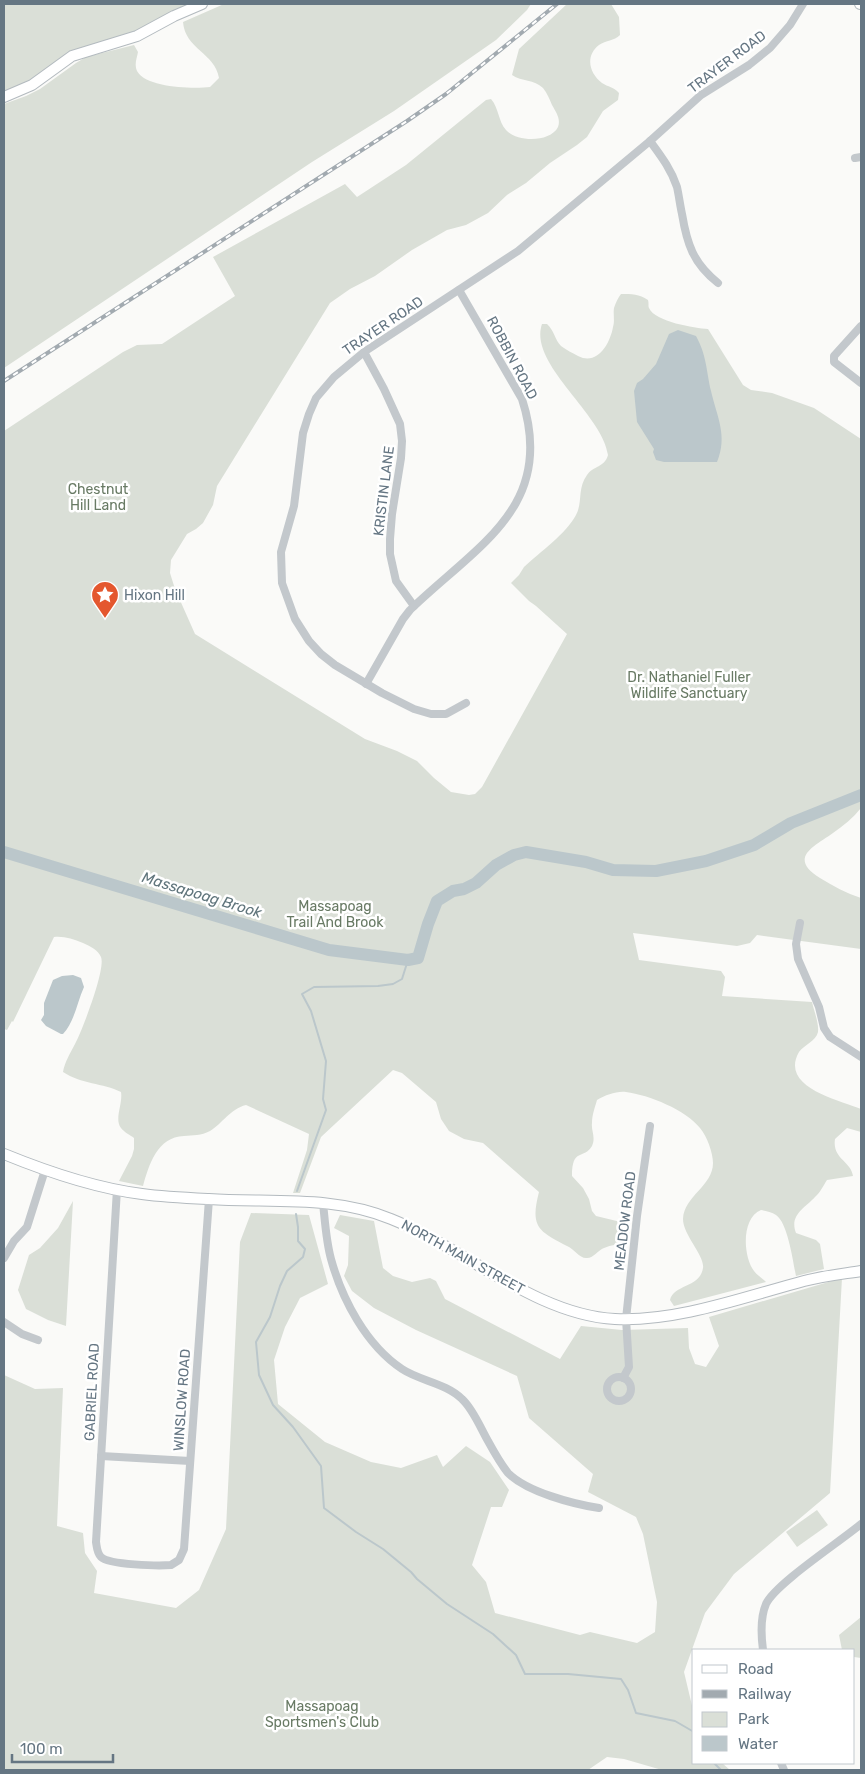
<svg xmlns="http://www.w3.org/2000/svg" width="865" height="1774" viewBox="0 0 865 1774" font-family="Rubik,sans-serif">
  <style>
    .green { fill: #dadfd7 }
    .water { fill: #bbc7cb }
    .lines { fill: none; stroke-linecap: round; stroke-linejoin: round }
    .stream { stroke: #bbc7cb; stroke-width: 2 }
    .river { stroke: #bbc7cb; stroke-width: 12 }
    .secondary-casing { stroke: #b3babf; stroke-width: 12 }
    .street { stroke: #c3c8cc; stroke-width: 8 }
    .secondary { stroke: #fff; stroke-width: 10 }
    .rail-casing { stroke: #a2aab0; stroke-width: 4 }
    .rail { stroke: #fff; stroke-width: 2; stroke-dasharray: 5.5; stroke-linecap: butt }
    .labels { text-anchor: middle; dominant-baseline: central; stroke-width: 5; stroke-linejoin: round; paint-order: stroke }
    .street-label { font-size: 14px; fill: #657683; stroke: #fff }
    .park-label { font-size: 14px; fill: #687a64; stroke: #fff }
    .poi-label { font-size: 14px; fill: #657683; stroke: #fff; text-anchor: start }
    .water-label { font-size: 15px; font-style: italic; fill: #60757c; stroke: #fff }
  </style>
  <rect width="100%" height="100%" fill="#fafaf8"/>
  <!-- green -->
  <g class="green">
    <polygon points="4,4 189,4 135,31 70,51 36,77 4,92"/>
    <path d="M224,4H531L527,10L496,40L394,111L312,162L4,368V104L26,96L40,89L76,63L86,57L134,45L138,52C137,58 134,64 137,71C146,88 194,89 210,87L219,78C215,53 185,49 183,22Z"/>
    <path d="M567,4H611L619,17L620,35C614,41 606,40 599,45C585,56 589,73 602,83C608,87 614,87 619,93L618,100L603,111L587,137L577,145L550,163L526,183L507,195L488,213L466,225L447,230L412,250L375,276L350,289L330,303L217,486L213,505L203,523L196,529L187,534L171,560L170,573L175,589L195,634L365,739L397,751L417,761L434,778L451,792L469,795L475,794L482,787L567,634L536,606L529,601L511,583L519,575L524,567C540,552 566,534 576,515C583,502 577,489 587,475C593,466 605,467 608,455C603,414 528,364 542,324H547C554,330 555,340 561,346C566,350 573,353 578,356C597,366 610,344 613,327C615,321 613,314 614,308C616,302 618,298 621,294C632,294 639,294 648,300C649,303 648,306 649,308C655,322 695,328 708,329L743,385L751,390L772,393L814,408L861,439V808C853,818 843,826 833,833C813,847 788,858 820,878C833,886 846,893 861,898V949L757,935L750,943L737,946L633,933L639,960L721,971L725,977L722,996L812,1002C814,1011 819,1023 818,1032C816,1041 804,1045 799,1052C779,1087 839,1100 861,1109V1132L847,1128L835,1139C832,1159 851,1161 853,1176L827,1180C823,1186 820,1193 815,1197C805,1208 789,1215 796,1233L816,1240L820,1244L824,1269L796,1276C793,1262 788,1223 776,1215C772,1212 766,1211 761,1210C741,1218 743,1257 754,1271C757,1275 763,1279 766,1282L674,1306L670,1300C674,1284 700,1288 703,1268C705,1256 683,1235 683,1219C684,1196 713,1186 713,1163C713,1153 707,1136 700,1128C686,1110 649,1095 626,1092C616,1091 606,1095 597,1100C595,1107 592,1115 592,1123C591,1131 596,1137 592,1146C584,1160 572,1147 572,1176L583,1188L589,1199L592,1211L596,1216L629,1224L627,1242C619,1244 611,1245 604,1248C598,1250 594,1258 587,1258C580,1259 574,1249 567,1246C538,1231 530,1227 539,1192L483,1143L464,1139L449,1131L441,1119L436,1102L402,1073L393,1070L321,1137L300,1193H293L307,1150L309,1134L246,1105C230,1109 223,1123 210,1131C201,1136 193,1135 184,1136C157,1137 149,1165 143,1186L119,1181L132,1156L134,1149V1138C130,1135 124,1132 121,1128C114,1119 123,1104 121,1092C103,1083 81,1084 63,1072C65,1061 70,1054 75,1044C82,1031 106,969 101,957C98,950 90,946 83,943C73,939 64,936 54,937L13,1022L12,1021L7,1030L4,1029V431L123,352L137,345L162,344L235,296L213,257L345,184L357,197L406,165L486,100L491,99C499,108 498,121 506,130C516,142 550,143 558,127C561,119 556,112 552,105C550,100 547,93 543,88C534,79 522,82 512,75L519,49Z"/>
    <polygon points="73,1201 66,1326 48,1320 26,1309 18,1290 29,1255 40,1248 58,1228"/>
    <polygon points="251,1213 309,1215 328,1284 300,1298 285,1327 274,1360 278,1404 325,1442 371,1462 401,1468 437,1455 443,1467 466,1446 490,1462 509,1490 502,1507 491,1507 472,1565 486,1582 495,1613 580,1635 590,1632 637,1643 655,1632 657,1602 643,1534 636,1517 588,1492 593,1474 529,1418 517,1376 416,1330 374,1308 352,1291 344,1276 348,1265 349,1236 334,1228 340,1215 374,1221 383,1268 393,1276 412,1282 430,1278 436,1281 445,1299 560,1359 581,1326 622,1330 688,1328 689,1348 695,1364 706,1367 719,1346 709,1317 842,1278 830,1493 734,1574 705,1613 684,1672 694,1714 694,1763 722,1763 730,1770 662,1770 624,1759 607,1757 588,1770 4,1770 4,1375 35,1389 63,1388 57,1526 83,1533 85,1553 97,1571 94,1593 176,1608 199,1590 226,1529 240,1242"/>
    <polygon points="817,1510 828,1525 797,1547 786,1532"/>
    <polygon points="861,1617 861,1658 854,1657 854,1650 842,1650 839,1635"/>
  </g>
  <!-- water -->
  <g class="water">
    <path d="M678,330L696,336C707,356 706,370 711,391C717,417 728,436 717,462H664L656,460L653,452L654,449L637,422L634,391L637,383L643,379L656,364L669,334Z"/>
    <path d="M73,975L81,978L84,987C77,1002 75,1021 63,1034H61L46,1026L41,1020L44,1015V1003L53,980L62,976Z"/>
  </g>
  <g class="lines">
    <!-- stream -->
    <g class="stream">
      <polyline points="297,1191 326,1110 323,1099 326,1061 311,1011 302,994 314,987 378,986 393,984 402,979 408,960"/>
      <polyline points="296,1214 298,1227 298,1241 305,1249 303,1257 287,1271 280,1286 270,1317 256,1342 259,1375 273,1405 293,1427 321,1466 324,1508 356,1532 383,1549 411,1572 417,1579 447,1604 493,1634 516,1655 525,1674 568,1674 621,1679 628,1690 636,1713 675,1721 694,1732"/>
      <polyline points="714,1763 721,1770"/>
    </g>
    <!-- river -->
    <polyline class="river" points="4,852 329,950 408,960 418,958 428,924 437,901 453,891 464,889 476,883 496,865 514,855 526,852 586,862 613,870 656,871 706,861 754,845 791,823 861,795"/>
    <defs>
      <g id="secondary">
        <polyline points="860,4 861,4"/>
        <polyline points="4,97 32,85 72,56 137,36 174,16 202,4"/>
        <path d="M4,1154C48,1172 94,1188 142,1194C164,1197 187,1198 209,1199C270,1203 333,1195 391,1219C464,1248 536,1315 615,1319C677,1322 744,1297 804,1281C823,1276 842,1274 861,1271"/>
      </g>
    </defs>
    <!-- secondary casing -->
    <use href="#secondary" class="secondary-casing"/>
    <!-- street -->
    <g class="street">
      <path d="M650,141C661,156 671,169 677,187C679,196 680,205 682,214C687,244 693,263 718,283"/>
      <polyline points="855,158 861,157"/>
      <polyline points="861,326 834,356 834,362 861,383"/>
      <polyline points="364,352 384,389 400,424 402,441 401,458 392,514 390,539 390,554 396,581 414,606"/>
      <path d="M366,684L403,619L410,610C476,546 557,507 522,399L459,290"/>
      <polyline points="466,703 446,714 431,714 414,709 382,693 335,665 321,654 309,641 295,619 282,583 281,552 294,506 303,433 309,414 316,398 334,377 364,352 518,251 650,141 701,95 749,65 770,48 790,25 803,4"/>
      <polyline points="800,923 796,944 798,959 819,1007 824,1028 830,1037 861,1057"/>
      <path d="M117,1189L96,1542C97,1548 97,1553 101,1557C109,1565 159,1566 171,1565L179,1560L184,1549L209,1199"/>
      <path d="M323,1203C325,1221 326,1241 331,1259C342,1299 366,1345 402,1369C420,1381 446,1383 462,1399C473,1409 480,1427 488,1441C494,1452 500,1463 508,1473C527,1492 573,1504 599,1508"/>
      <polyline points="4,1258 14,1241 27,1227 45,1170"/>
      <polyline points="4,1322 22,1334 38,1340"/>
      <circle cx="619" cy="1389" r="12"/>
      <polyline points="623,1378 629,1367 626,1319 637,1216 650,1126"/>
      <polyline points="101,1456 190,1461"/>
      <path d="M763,1650C761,1635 760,1618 766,1604C775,1584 841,1541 861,1524"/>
      <polyline points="781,1763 784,1770"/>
    </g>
    <!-- secondary -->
    <use href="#secondary" class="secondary"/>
    <defs>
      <polyline id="rail" points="4,381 407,121 446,94 557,4"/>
    </defs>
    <!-- rail casing -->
    <use href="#rail" class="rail-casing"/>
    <!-- rail -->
    <use href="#rail" class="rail"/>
  </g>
  <!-- icons -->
  <defs>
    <symbol id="sight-pin" viewBox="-11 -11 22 30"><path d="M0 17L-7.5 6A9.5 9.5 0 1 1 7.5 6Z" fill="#e4572e" stroke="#fff"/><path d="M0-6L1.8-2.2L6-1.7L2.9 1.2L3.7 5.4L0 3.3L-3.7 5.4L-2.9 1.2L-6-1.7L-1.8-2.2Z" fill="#fff"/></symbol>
  </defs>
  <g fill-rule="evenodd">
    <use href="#sight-pin" x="89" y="579" width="32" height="43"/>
  </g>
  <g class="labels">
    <!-- street labels -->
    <g class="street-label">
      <text transform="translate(727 62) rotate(-37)">TRAYER ROAD</text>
      <text transform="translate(383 326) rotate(-34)">TRAYER ROAD</text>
      <text transform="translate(512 358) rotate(62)">ROBBIN ROAD</text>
      <text transform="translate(384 491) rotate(-83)">KRISTIN LANE</text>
      <text transform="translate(625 1221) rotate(-83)">MEADOW ROAD</text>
      <text transform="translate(463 1257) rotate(29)">NORTH MAIN STREET</text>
      <text transform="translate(92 1392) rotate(-87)">GABRIEL ROAD</text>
      <text transform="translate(182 1400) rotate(-86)">WINSLOW ROAD</text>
    </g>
    <!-- park labels -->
    <g class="park-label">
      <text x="98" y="489">Chestnut<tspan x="98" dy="16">Hill Land</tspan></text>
      <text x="689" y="677">Dr. Nathaniel Fuller<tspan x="689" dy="16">Wildlife Sanctuary</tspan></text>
      <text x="335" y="906">Massapoag<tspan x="335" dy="16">Trail And Brook</tspan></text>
      <text x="322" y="1706">Massapoag<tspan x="322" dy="16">Sportsmen's Club</tspan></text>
    </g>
    <!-- poi labels -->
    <g class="poi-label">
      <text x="124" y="595">Hixon Hill</text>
    </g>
    <!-- water labels -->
    <g class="water-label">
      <text transform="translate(202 895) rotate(17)">Massapoag Brook</text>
    </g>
  </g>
  <!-- border -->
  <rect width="865" height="1774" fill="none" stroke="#657683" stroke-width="10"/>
  <!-- legend -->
  <rect x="692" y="1649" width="162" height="115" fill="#ffffff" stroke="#c1c8cd"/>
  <rect x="702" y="1665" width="25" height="8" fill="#ffffff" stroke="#c1c8cd"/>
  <text x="738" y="1674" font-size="15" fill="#657683">Road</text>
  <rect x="702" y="1690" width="25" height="8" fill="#a2aab0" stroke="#c1c8cd"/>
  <text x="738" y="1699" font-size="15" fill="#657683">Railway</text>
  <rect x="702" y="1712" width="25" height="15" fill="#dadfd7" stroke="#c1c8cd"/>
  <text x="738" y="1724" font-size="15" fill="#657683">Park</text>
  <rect x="702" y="1736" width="25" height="15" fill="#bbc7cb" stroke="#c1c8cd"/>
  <text x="738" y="1749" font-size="15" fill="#657683">Water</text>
  <!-- scale -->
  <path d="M12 1754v8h101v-8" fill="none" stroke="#657683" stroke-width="2.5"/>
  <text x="20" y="1754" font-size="15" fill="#657683" stroke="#ffffff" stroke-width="4" paint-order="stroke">100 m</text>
</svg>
